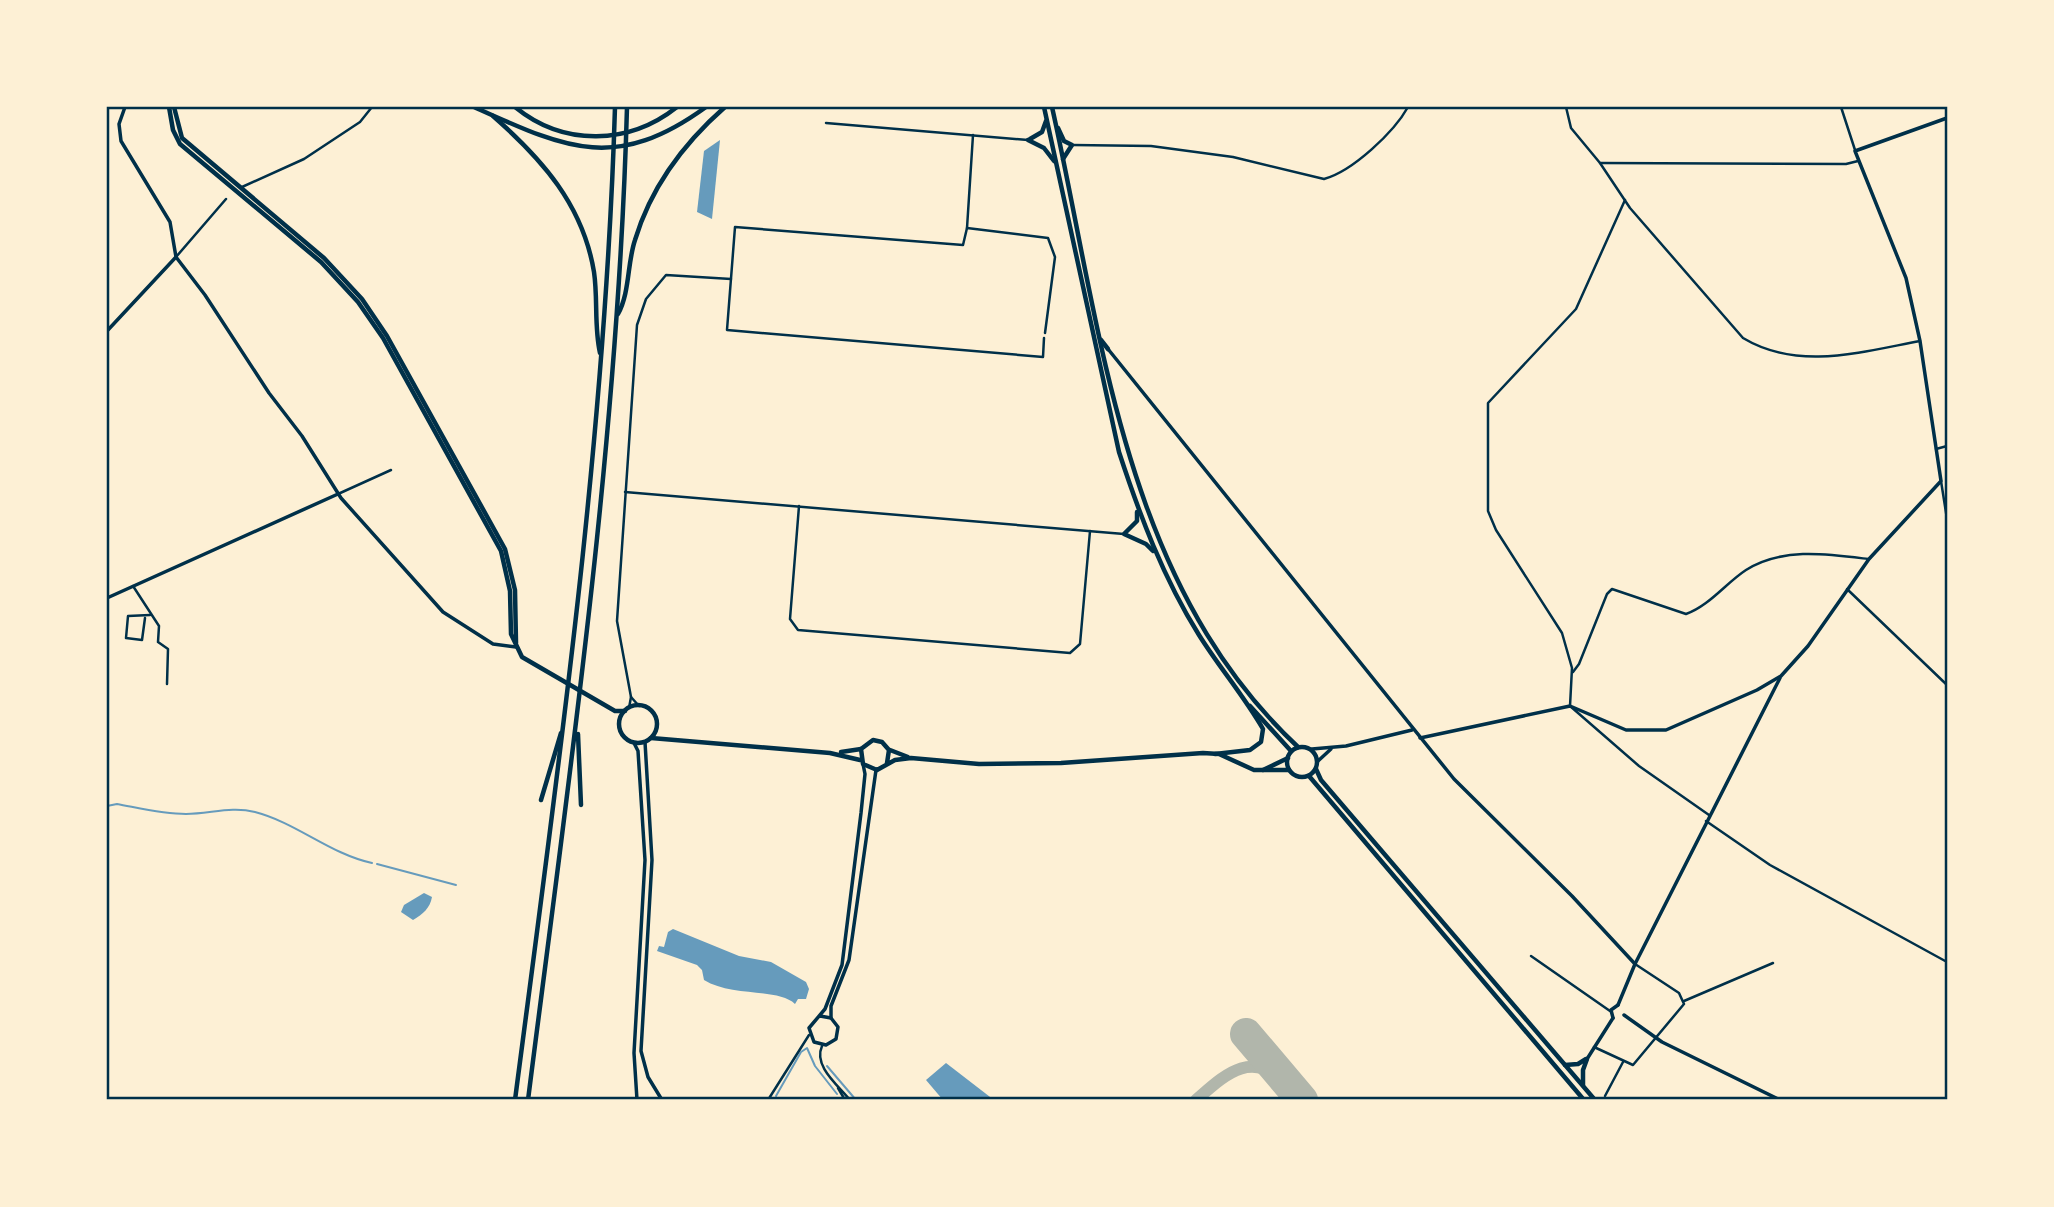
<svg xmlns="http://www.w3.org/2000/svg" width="2054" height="1207" viewBox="0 0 2054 1207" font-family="'Alegreya Sans',sans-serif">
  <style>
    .water { fill: #669bbc }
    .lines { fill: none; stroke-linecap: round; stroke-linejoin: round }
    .stream { stroke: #669bbc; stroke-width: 2 }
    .taxiway { stroke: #b1b6ab; stroke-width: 12 }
    .runway { stroke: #b1b6ab; stroke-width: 32 }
    .minor { stroke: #003049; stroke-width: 2.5 }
    .tertiary { stroke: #003049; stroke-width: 3.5 }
    .primary { stroke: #003049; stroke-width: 4.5 }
    .trunk { stroke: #003049; stroke-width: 4.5 }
    .motorway { stroke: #003049; stroke-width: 4.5 }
    .neatline { fill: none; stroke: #003049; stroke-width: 2.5 }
  </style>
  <rect width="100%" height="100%" fill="#fdf0d5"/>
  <!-- water -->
  <g class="water">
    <polygon points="720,140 712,219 697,212 704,151"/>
    <path d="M424,893L432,897C430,908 423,914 413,920L401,912L404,905Z"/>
    <path d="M673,929L739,956L771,962L806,982L809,989L806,999H798L795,1004C778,988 731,997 704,980L702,970L697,965L657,951L659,946L664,947L668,932Z"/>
    <polygon points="946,1063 994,1100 943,1100 926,1080"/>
  </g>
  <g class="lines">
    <!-- stream -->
    <g class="stream">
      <path d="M107,806L117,804C139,808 163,814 186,814C210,814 231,806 255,812C297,823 330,854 372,863"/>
      <polyline points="377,864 456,885"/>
      <polyline points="827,1066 856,1100"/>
      <polyline points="776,1096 801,1052 807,1048 815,1066 837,1094"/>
    </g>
    <!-- taxiway -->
    <path class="taxiway" d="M1196,1100C1225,1075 1250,1049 1287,1083"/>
    <!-- runway -->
    <polyline class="runway" points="1246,1034 1302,1100"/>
    <!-- minor -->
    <g class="minor">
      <path d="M1566,107L1571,128L1600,163L1630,208L1743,338C1798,371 1861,352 1920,341"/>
      <polyline points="1841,107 1855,150"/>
      <polyline points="826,123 1028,140"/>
      <path d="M1073,145L1151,146L1233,157L1324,179C1353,171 1394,132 1408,107"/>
      <polyline points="1600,163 1846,164 1858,161"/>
      <polyline points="242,187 304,159 360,122 372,107"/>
      <polyline points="1625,200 1576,309 1488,403 1488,511 1496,530 1562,633 1572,668 1570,706 1639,766 1709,815"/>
      <polyline points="967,228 973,135"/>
      <polyline points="176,257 226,199"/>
      <polyline points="1044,338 1043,357 727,330 735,227 963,245 967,228 1048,238 1055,257 1045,333"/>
      <polyline points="1936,449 1947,446"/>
      <polyline points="1941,481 1947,519"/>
      <polyline points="625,492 1124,534"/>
      <polyline points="338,494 391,470"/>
      <polyline points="799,506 790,619 798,630 1070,653 1080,644 1090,531"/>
      <polyline points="133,586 159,626 158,642 168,649 167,684"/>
      <polyline points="1847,589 1947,685"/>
      <polyline points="145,618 142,640 126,638 128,616 150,615"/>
      <path d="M1573,672L1579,664L1607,594L1612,589L1686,614C1709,606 1726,583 1746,570C1782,547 1828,554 1868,559"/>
      <polyline points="631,697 639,706"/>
      <polyline points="629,708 631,697 617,621 637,325 646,299 666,275 731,279"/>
      <polyline points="1706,821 1770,865 1947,962"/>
      <polyline points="1531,956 1610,1011"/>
      <polyline points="1684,1001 1773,963"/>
      <path d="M822,1046C813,1066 838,1085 850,1100"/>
      <polyline points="1594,1047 1633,1065 1684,1004 1679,993 1635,964"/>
      <polyline points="838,1088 845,1100"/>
      <polyline points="1605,1096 1623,1062"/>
      <polyline points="768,1100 809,1035"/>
    </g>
    <!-- tertiary -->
    <g class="tertiary">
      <polyline points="125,107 119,124 121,141 170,222 176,257 205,295 269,393 302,436 341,498 443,612 493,644 516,647"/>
      <polyline points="107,331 176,257"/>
      <polyline points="1108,349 1454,779 1572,896 1635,964"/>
      <polyline points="107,598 338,494"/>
      <polyline points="1420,738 1570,706 1626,730 1666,730 1757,690 1781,676 1808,646 1869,559 1941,481 1920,341 1906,278 1855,151 1947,118"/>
      <polyline points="645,742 652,860 641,1051 648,1077 662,1100"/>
      <polyline points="634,743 638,751 645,860 634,1053 637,1100"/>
      <polyline points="1312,749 1346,746 1412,730"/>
      <polyline points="1318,761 1331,749"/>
      <polyline points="1618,1005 1635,964 1780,678"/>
      <polyline points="1624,1015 1662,1042 1780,1100"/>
      <polyline points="820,1016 831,1018 838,1027 836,1039 826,1045 814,1042 809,1028 825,1009 842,965 861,813 865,774 863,764"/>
      <polyline points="831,1018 831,1006 849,960 876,770"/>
      <polyline points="1613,1018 1611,1010 1618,1005"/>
      <polyline points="1587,1059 1613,1018"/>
    </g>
    <!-- primary -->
    <g class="primary">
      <polyline points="169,107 173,130 180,144 321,262 358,302 383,338 501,551 510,591 511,634 522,657 615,711 625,711"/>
      <polyline points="174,107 182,138 324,258 362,299 387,336 505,549 515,590 516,643"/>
      <circle cx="638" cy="724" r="19"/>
      <polyline points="651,738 830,753 860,760"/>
      <polyline points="890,750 908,757"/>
      <polyline points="841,752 861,749"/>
      <polyline points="887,763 889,750 882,742 873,740 861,749 863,764 877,770 895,760 911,758 979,764 1061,763 1203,753 1219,754 1254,770 1289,770"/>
      <polyline points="1263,770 1288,758"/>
    </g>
    <!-- trunk -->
    <g class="trunk">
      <path d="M1044,107L1119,452C1140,516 1163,577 1199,635C1219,667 1244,696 1263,729L1261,742L1250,750L1215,754"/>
      <path d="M1052,107C1102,330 1121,581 1298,747"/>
      <polyline points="1058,128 1064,141 1072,145 1063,159"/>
      <polyline points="1030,139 1042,132 1046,121"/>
      <polyline points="1028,140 1044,148 1054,161"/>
      <polyline points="1101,340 1108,349"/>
      <polyline points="1137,512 1137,521 1124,534 1146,544 1153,551"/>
      <polyline points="1250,706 1291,751"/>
      <circle cx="1302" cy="762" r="15"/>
      <polyline points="1316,769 1321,780 1595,1100"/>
      <polyline points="1309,776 1584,1100"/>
      <polyline points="1565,1065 1578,1064 1586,1059"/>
      <polyline points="1583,1085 1583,1070 1587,1059"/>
    </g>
    <!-- motorway -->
    <g class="motorway">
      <path d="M474,107C565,148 615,173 706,107"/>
      <path d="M515,107C564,147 629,145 677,107"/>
      <path d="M493,116C542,159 583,205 594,272C598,299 594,327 600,353"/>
      <path d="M618,314C630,292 627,264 635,240C651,187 684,143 725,107"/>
      <polyline points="578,734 581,805"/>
      <polyline points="541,800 561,733"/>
      <path d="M515,1100C558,770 605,440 615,107"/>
      <path d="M528,1100C570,770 618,440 627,107"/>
    </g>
  </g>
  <!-- border -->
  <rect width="2054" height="1207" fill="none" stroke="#fdf0d5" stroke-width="217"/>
  <rect x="108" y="108" width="1838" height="990" class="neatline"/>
</svg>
